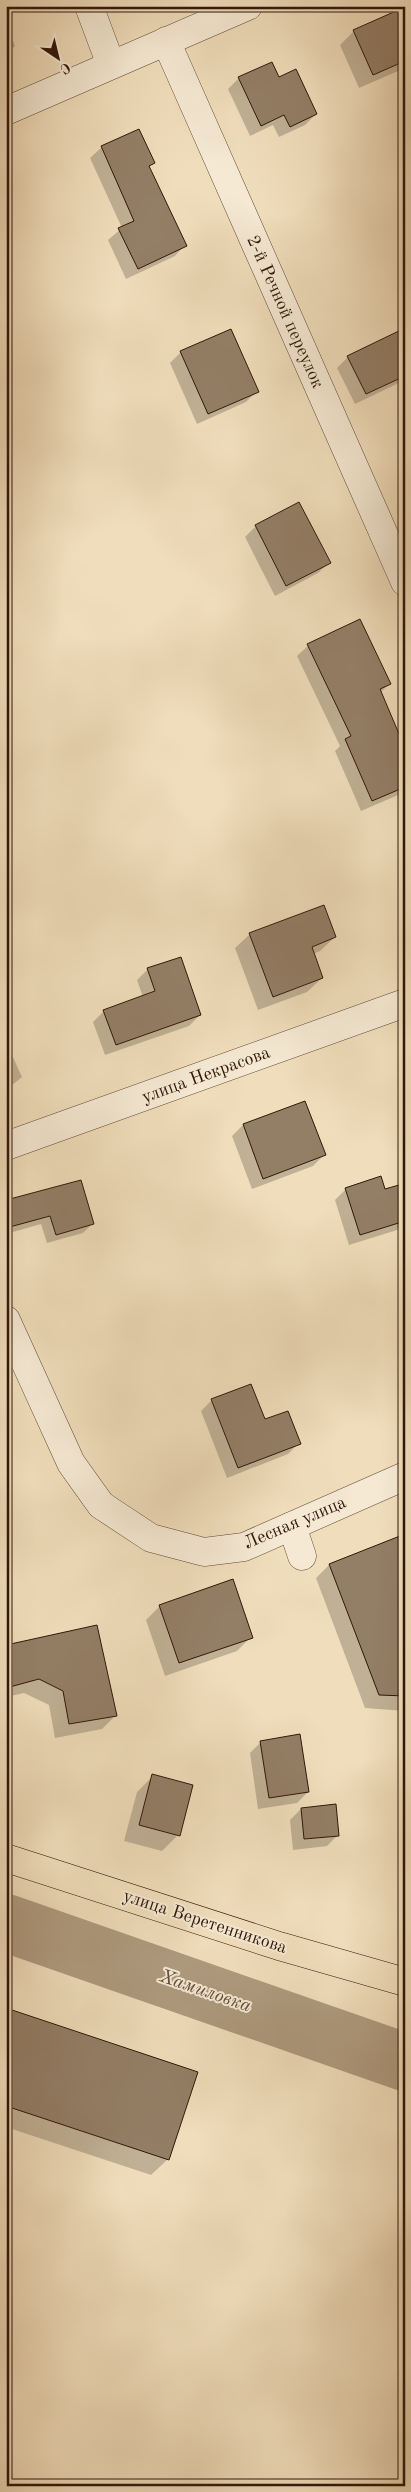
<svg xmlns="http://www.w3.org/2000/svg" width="411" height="2492" viewBox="0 0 411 2492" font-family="'Old Standard TT',serif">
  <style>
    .shadow { fill: #0003 }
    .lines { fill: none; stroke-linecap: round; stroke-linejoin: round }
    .river { stroke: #ae9a7e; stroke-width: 58 }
    .building { fill: #937e66; stroke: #2f1709 }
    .minor-casing { stroke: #5f4836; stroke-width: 29 }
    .major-casing { stroke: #2f1709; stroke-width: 29 }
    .minor { stroke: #f5e9d3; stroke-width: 28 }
    .major { stroke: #f0ddbb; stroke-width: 28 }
    .labels { text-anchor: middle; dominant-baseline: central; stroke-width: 4; stroke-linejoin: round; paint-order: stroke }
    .street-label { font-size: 18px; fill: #2f1709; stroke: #f5e9d3 }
    .water-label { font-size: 19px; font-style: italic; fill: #624b38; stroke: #f5e9d3 }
  </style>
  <rect width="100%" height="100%" fill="#f0ddbb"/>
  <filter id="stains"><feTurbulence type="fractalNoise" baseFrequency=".004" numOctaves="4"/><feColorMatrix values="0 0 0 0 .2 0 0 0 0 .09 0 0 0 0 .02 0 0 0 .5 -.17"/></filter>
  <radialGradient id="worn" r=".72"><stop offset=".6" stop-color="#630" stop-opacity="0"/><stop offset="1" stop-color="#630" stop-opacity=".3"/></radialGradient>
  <!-- shadow -->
  <g class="shadow">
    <polygon points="112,6 126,6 114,11"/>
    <polygon points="405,11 405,68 359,88 340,45 354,31"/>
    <polygon points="6,24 15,46 6,55"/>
    <polygon points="239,78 279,79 316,114 305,125 279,137 273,125 250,136 228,89"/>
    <polygon points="139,131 153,163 148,168 185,245 175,256 126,279 108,240 122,228 90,158 101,148"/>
    <polygon points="405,330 405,380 355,404 337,368 348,357"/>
    <polygon points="181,352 257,391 246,402 197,424 170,363"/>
    <polygon points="405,460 405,480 399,466"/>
    <polygon points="256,526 329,563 318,573 275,596 245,537"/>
    <polygon points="308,646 389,684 380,693 405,751 405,792 361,811 335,751 340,746 297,656"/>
    <polygon points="405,854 405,876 398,861"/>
    <polygon points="250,934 335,937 320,951 313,954 322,978 307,992 258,1010 235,948"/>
    <polygon points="148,969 200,1015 189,1026 105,1055 93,1022 104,1011 143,997 137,980"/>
    <polygon points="6,1010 11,1020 6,1024"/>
    <polygon points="6,1042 22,1077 6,1090"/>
    <polygon points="304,1102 324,1155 313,1166 252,1189 232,1136 243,1125"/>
    <polygon points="346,1189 385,1191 405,1208 405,1222 397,1230 349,1245 335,1200"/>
    <polygon points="6,1201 93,1223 83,1233 47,1243 41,1224 6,1234"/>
    <polygon points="212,1400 264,1421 299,1443 288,1454 227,1478 201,1411"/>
    <polygon points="405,1535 405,1711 365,1708 316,1578 329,1565"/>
    <polygon points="160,1606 251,1637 237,1651 165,1676 146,1620"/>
    <polygon points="6,1647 116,1715 102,1729 55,1738 49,1705 24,1693 6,1697"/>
    <polygon points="261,1742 308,1792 297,1803 258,1809 250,1753"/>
    <polygon points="153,1776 178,1835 162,1851 124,1841 137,1792"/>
    <polygon points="301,1809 338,1835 327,1846 293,1850 290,1820"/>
    <polygon points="6,2009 168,2159 151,2175 6,2127"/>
  </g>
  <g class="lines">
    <!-- river -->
    <polyline class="river" points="6,1923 405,2062"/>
  </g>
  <!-- building -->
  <g class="building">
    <polygon points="405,7 405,61 373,75 353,30"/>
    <polygon points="272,62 279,77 296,69 317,114 290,127 284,115 261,126 238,77"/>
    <polygon points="139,129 155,163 149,166 187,246 138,269 118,228 134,221 101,146"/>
    <polygon points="405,328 405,376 366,394 347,356"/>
    <polygon points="231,329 259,392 208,414 180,351"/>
    <polygon points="299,502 331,563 286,586 255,525"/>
    <polygon points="360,619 391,684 380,689 405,748 405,787 372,801 345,739 351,736 307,644"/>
    <polygon points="324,905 336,937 312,947 323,978 273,997 249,933"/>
    <polygon points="181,957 201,1015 116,1045 103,1010 155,991 147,968"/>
    <polygon points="305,1101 326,1155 263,1179 243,1124"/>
    <polygon points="381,1176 385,1189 399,1185 405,1204 405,1221 360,1235 345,1188"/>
    <polygon points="81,1180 94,1224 56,1235 50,1216 6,1228 6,1200"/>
    <polygon points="251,1384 265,1419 288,1411 301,1444 238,1468 211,1399"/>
    <polygon points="405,1534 405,1696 379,1695 329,1564"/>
    <polygon points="233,1579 253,1638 179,1663 159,1605"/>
    <polygon points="97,1625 117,1716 69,1724 63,1691 39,1679 6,1688 6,1645"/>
    <polygon points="300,1734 309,1792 269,1798 260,1741"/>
    <polygon points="152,1774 193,1785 180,1836 139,1825"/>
    <polygon points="336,1804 339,1836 304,1839 301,1808"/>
    <polygon points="6,2008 198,2072 169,2160 6,2106"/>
  </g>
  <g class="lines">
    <defs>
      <g id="minor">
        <polyline points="89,6 111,65"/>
        <polyline points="166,41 405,582"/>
        <polyline points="6,111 248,6"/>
        <polyline points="6,1146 405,1003"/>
        <polyline points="6,1320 71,1463 101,1505 151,1538 204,1552 244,1547 405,1476"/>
        <polyline points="292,1526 302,1556"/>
      </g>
      <polyline id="major" points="6,1858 279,1946 405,1982"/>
    </defs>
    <!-- minor casing -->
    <use href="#minor" class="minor-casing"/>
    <!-- major casing -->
    <use href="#major" class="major-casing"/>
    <!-- minor -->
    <use href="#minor" class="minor"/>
    <!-- major -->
    <use href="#major" class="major"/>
  </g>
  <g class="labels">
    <!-- street labels -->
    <g class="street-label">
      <text transform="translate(285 312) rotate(66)">2-й Речной переулок</text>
      <text transform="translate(206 1075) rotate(-20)">улица Некрасова</text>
      <text transform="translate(295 1523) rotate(-23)">Лесная улица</text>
      <text transform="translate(205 1922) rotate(18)">улица Веретенникова</text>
    </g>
    <!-- water labels -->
    <g class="water-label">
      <text transform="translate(205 1992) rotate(19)">Хамиловка</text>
    </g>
  </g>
  <!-- margin -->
  <rect width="411" height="2492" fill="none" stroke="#f0ddbb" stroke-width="25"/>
  <rect x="8" y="8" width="396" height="2477" fill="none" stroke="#2f1709" stroke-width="2.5"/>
  <rect x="12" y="12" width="386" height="2467" fill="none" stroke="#2f1709"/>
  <!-- north arrow -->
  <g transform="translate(58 58) rotate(145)" stroke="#f5e9d3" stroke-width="4" paint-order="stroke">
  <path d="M0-4L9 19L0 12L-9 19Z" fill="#2f1709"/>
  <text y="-8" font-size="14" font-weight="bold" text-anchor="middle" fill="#2f1709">С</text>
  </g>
  <rect width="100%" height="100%" filter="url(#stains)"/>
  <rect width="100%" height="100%" fill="url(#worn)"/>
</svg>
